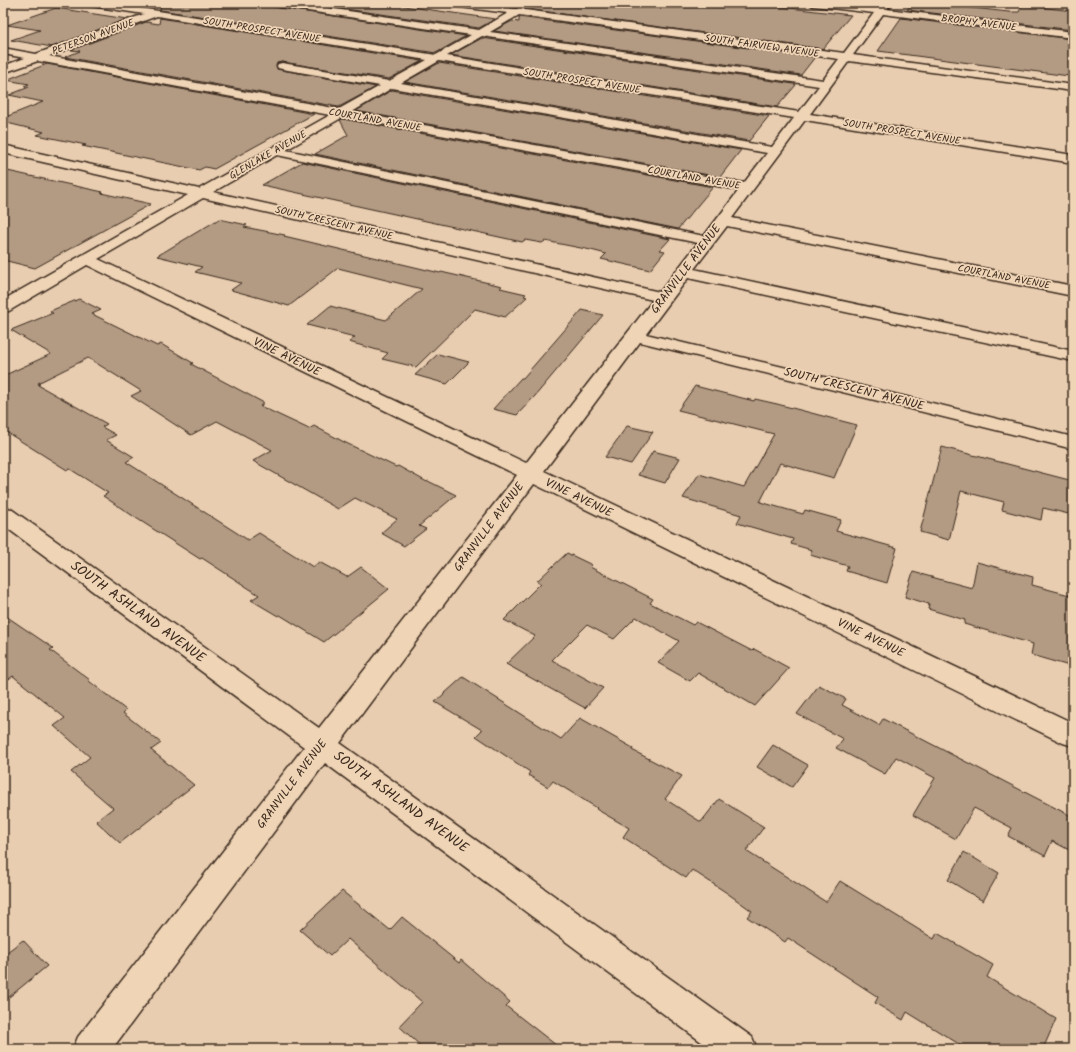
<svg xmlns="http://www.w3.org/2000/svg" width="1076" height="1052" viewBox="0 0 1076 1052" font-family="Kalam,sans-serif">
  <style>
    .building { fill: #b29a83; stroke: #3b2a1e }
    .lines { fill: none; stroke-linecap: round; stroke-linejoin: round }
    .minor-casing { stroke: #3b2a1e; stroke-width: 3 }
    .minor { fill: #efd4b6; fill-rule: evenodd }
    .labels { text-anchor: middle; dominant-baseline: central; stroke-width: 3.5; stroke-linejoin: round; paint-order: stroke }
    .far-street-label { font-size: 10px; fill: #3b2a1e; stroke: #efd4b6 }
    .street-label { font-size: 12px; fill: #3b2a1e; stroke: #efd4b6 }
    .near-street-label { font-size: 14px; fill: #3b2a1e; stroke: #efd4b6 }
  </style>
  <rect width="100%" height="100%" fill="#e8cdb0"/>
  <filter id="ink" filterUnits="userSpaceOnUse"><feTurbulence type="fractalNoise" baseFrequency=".025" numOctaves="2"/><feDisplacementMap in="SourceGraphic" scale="8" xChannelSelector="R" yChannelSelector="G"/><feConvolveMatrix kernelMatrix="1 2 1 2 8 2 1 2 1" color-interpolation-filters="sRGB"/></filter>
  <g filter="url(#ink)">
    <!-- building -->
    <g class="building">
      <polygon points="161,3 268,3 274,7 466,36 436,53 160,10"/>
      <polygon points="303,3 383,3 495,19 479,28"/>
      <polygon points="520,3 746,3 851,15 823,49 526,9 520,6"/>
      <polygon points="912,3 955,3 954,6 1009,12 1019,12 1022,5 1073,11 1073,30 907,10"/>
      <polygon points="56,8 127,19 52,47 11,40 40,30 7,25"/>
      <polygon points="519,17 815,57 801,75 494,31 512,21 519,22"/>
      <polygon points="160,18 422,61 389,79 282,62 277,63 277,69 282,70 376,87 339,107 332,106 331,104 328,105 65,57 80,51 71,50 146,22 159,24"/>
      <polygon points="901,18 1073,39 1073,60 1069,76 878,51"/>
      <polygon points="482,38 794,84 796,85 777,107 451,55"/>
      <polygon points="439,63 769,116 749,141 405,82"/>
      <polygon points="47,64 314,114 214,169 205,167 199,170 82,146 86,145 37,135 44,132 3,122 3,118 43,102 9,95 29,87 24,86 29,84 6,80"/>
      <polygon points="392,90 741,150 720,177 356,111"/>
      <polygon points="343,119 713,187 678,229 315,154 348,135 340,120"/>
      <polygon points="302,162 670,239 660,250 665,251 650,270 601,259 606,254 591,250 545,241 542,243 525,240 522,242 262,185"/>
      <polygon points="3,170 103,192 101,193 151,204 35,268 3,260"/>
      <polygon points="219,219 247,225 244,227 285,235 284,236 440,273 441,272 502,286 500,288 526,294 524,296 527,297 505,317 475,309 416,367 382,359 388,353 349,342 355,337 307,325 330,306 386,320 422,289 338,268 289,306 231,290 241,283 195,272 202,267 157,256"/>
      <polygon points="79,299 101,310 92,314 157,346 161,344 193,363 191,364 264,403 260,406 309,429 314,426 344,442 396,467 398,466 427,482 428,481 456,495 419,526 426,529 404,546 381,533 397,519 355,498 338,509 253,461 272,450 217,421 191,435 131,396 141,391 88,358 38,383 40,384 38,385 107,424 102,427 116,435 106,440 134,457 126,462 248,540 259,533 313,567 319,562 347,577 361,567 389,589 324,642 280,615 278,616 251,600 259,595 202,558 200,559 136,518 103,496 108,493 70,469 67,470 3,430 3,376 51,354 11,330 53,313 50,311"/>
      <polygon points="582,310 603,315 535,396 517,415 493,409 521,378 523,378"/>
      <polygon points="438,354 469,362 447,384 415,375"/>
      <polygon points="695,386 754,401 755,399 777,404 857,425 834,478 780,463 760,502 803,514 805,510 841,520 836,531 897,548 887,583 846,571 848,566 810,555 812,550 791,544 793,539 737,523 741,515 683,498 699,474 744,487 774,434 678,410"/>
      <polygon points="627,426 653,432 631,464 605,457"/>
      <polygon points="942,447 1073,481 1073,515 1043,508 1041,520 1002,510 1004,502 961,491 949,540 920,532"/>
      <polygon points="653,451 680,458 665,483 638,475"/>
      <polygon points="567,553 592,565 590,567 653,599 650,603 693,625 696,622 752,651 754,649 789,668 755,706 698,673 690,681 658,663 679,641 636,617 614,639 587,625 552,660 603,688 585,708 506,664 535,636 504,620 541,583 537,581"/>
      <polygon points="977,562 1033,577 1032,585 1073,596 1073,667 1031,655 1033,644 964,624 965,620 928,609 929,604 905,597 913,572 972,588"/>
      <polygon points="3,614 53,648 50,650 90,680 89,681 126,710 123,713 161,743 151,750 194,785 120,843 96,821 113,808 71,772 90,757 54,726 65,718 13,676 3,683"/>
      <polygon points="463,677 561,739 580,718 633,748 632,750 682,776 665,799 701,822 719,799 764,827 746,851 826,902 840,881 934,939 937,933 993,965 987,977 1056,1019 1043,1049 967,1049 907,1012 903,1020 875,1003 878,997 788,938 785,942 747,917 752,911 727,893 692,870 686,878 623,837 629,828 596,809 597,808 553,781 548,787 528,775 530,772 476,736 482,730 435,702"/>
      <polygon points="819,685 846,699 842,705 879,725 883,719 1073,817 1073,852 1052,841 1045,856 1008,836 1012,828 974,808 956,839 913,815 935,778 896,757 885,774 836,748 843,739 797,714"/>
      <polygon points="773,745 808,765 792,787 757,767"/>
      <polygon points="964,852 999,873 983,901 948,880"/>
      <polygon points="342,891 390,930 402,917 459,963 461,960 510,1002 506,1006 561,1049 424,1049 399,1026 422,1002 348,939 330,956 300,930"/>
      <polygon points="23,940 47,966 3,1002 3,955"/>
    </g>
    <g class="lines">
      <defs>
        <path id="minor" d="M86,3H108L436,55L471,35L274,6L269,3H293L479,30L508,13L452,6L447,3H472L516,9L521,7L525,10L844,53L874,13L813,6L808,3H835L878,8L882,3H892L887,9L1073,32V38L883,14L853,55L1073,85V91L849,61L810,114L1073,155V163L805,120L732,218L1073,286V296L727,226L694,269L1073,351V361L688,278L646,334L1073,437V449L640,342L544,471L1073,723V746L1063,743L534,484L340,743L752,1037L757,1049H711L325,763L112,1049H73L78,1037L304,747L3,525V507L11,509L319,728L517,475L87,265L9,311L3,312V300L188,195L3,153V145L199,189L330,115L38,61L3,73V66L25,58L3,54V48L36,54L144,14L91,6ZM519,15L839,59L823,80L490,32ZM157,16L427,60L389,81L282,63L278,64L277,66L278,68L282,69L380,86L339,109L49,56ZM482,36L819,86L799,112L447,56ZM439,61L794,118L772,147L401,83ZM392,88L767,153L744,183L352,112ZM343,117L739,190L704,236L286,150ZM277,155L698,243L660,292L213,192ZM203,198L653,300L526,463L98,259Z"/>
      </defs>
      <!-- minor casing -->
      <use href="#minor" class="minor-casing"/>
      <!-- minor -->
      <use href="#minor" class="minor"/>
    </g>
  </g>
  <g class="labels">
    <!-- far-street labels -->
    <g class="far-street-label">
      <text transform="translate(979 23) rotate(7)">BROPHY AVENUE</text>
      <text transform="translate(262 30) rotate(9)">SOUTH PROSPECT AVENUE</text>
      <text transform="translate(93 37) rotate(-20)">PETERSON AVENUE</text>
      <text transform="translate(762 46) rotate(8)">SOUTH FAIRVIEW AVENUE</text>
      <text transform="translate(582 81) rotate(9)">SOUTH PROSPECT AVENUE</text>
      <text transform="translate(375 120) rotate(10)">COURTLAND AVENUE</text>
      <text transform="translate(902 132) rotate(9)">SOUTH PROSPECT AVENUE</text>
      <text transform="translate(268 155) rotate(-30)">GLENLAKE AVENUE</text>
      <text transform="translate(694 178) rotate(10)">COURTLAND AVENUE</text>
      <text transform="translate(334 223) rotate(13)">SOUTH CRESCENT AVENUE</text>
      <text transform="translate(1004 277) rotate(11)">COURTLAND AVENUE</text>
    </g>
    <!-- street labels -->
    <g class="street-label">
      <text transform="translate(686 269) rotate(-53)">GRANVILLE AVENUE</text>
      <text transform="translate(287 357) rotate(26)">VINE AVENUE</text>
      <text transform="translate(854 389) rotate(14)">SOUTH CRESCENT AVENUE</text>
      <text transform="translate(579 498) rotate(26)">VINE AVENUE</text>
      <text transform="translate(489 527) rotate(-53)">GRANVILLE AVENUE</text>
      <text transform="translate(871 638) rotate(26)">VINE AVENUE</text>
      <text transform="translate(292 784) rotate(-53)">GRANVILLE AVENUE</text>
    </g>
    <!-- near-street labels -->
    <g class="near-street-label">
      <text transform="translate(138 612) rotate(36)">SOUTH ASHLAND AVENUE</text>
      <text transform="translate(401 802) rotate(36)">SOUTH ASHLAND AVENUE</text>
    </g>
  </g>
  <!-- margin -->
  <rect width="1076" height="1052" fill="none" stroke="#efd4b6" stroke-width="16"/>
  <rect x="8" y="8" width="1060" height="1036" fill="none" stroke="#3b2a1e" stroke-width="1.5" filter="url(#ink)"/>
</svg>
